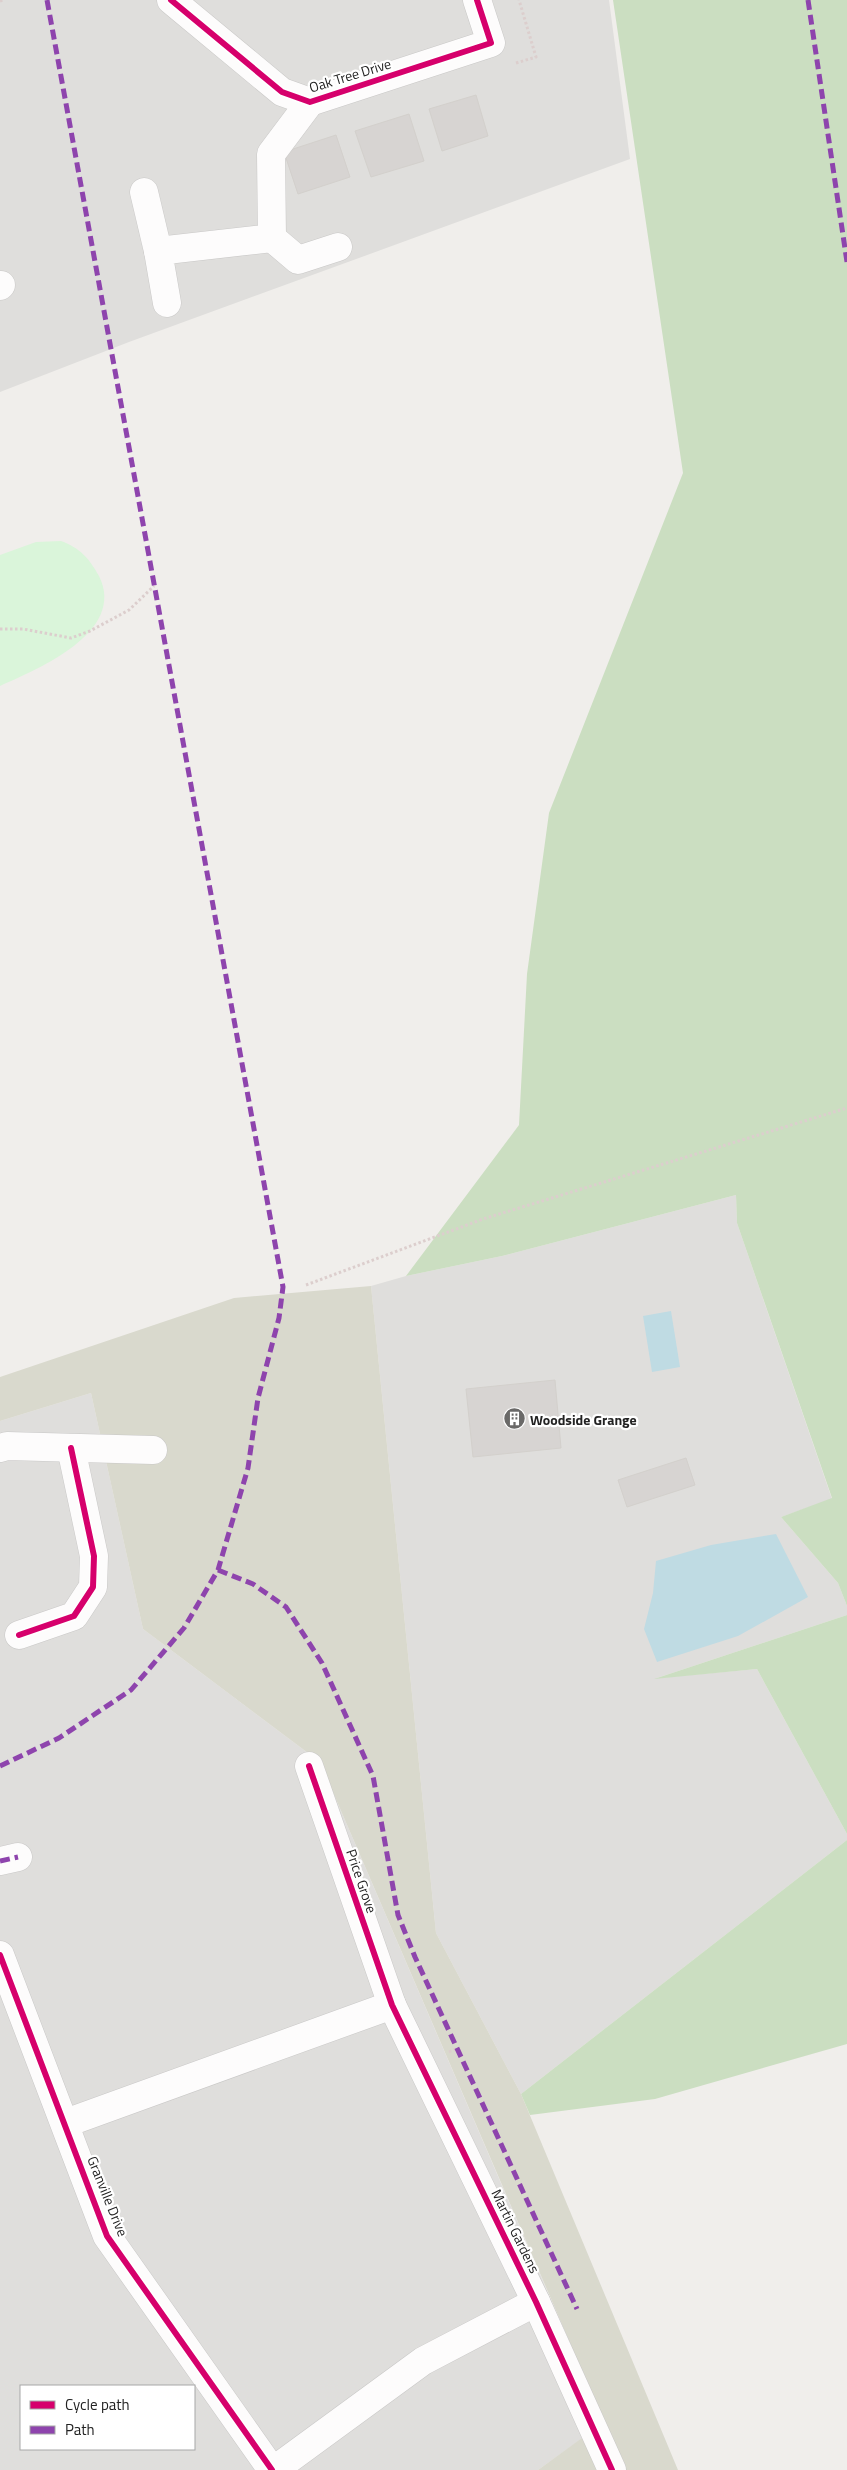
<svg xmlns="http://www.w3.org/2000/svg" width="847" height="2470" viewBox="0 0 847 2470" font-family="'Titillium Web',sans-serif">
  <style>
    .residential { fill: #dfdedc; fill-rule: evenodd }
    .construction { fill: #d9d9cd }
    .forest { fill: #cbdec1 }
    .park { fill: #daf5da }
    .water { fill: #bfdbe3 }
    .building { fill: #d7d4d2; stroke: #d3d0cc }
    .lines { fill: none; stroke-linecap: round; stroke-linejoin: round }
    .minor-casing { stroke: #c9c8c7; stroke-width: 29 }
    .path { stroke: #dccecd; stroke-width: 3; stroke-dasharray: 2.5 2.5; stroke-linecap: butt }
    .minor { stroke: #fdfcfc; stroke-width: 28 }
    .quiet { stroke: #8e44ad; stroke-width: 5; stroke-dasharray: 10 5; stroke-linecap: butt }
    .cycleway-casing { stroke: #fff; stroke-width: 9 }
    .cycleway { stroke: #d6006c; stroke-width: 6 }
    .labels { text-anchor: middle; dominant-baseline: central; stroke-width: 4.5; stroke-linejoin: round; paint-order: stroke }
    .street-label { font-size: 14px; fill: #222; stroke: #fff }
    .poi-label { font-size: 14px; font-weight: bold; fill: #222; stroke: #fff; text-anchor: start }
  </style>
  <rect width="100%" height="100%" fill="#f0eeeb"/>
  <!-- residential -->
  <g class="residential">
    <polygon points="0,0 609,0 630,159 129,342 0,392"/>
    <polygon points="736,1195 737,1223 832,1499 781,1517 838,1583 847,1606 847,1615 657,1678 757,1669 847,1834 847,1840 521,2094 436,1933 371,1286 406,1276 502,1256"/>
    <path d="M91,1393L143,1629L320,1762L604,2423L538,2470H0V1421ZM21,2386H194V2449H21Z"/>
  </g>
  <!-- construction -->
  <polygon class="construction" points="371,1286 436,1933 521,2094 678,2470 538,2470 604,2422 320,1762 143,1629 91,1393 0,1421 0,1377 234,1298"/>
  <!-- forest -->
  <g class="forest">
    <polygon points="613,0 847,0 847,1606 838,1583 781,1517 832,1498 737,1223 736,1195 502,1256 406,1276 519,1125 527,974 549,813 683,473"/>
    <polygon points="847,1615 847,1834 757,1669 654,1679"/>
    <polygon points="847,1840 847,2044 655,2099 530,2115 521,2094"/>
  </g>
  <!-- park -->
  <path class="park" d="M61,541C80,548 89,558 99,576C127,632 38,669 0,686V555L36,542Z"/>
  <!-- water -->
  <g class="water">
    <polygon points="671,1311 680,1367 652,1372 643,1316"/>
    <polygon points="776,1534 808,1597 738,1636 657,1662 644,1629 653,1593 656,1561 711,1545"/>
  </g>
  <!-- building -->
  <g class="building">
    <polygon points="476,95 488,136 442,151 429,109"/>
    <polygon points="409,114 424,161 371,177 355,131"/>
    <polygon points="336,135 350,177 298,194 284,152"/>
    <polygon points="555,1380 561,1448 473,1457 466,1389"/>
    <polygon points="686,1458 695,1485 627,1507 618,1480"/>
  </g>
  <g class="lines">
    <defs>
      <g id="minor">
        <polyline points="171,0 282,92 310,102 491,43 477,0"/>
        <polyline points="144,192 158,251"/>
        <polyline points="272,238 298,260 338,247"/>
        <polyline points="0,286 1,285"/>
        <polyline points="167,303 158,251 272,238 271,154 310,102"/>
        <polyline points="0,1448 7,1446 153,1450"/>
        <polyline points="19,1635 74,1616 93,1587 94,1556 71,1448"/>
        <polyline points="309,1766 392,2005 536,2302 612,2470"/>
        <polyline points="0,1861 18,1857"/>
        <polyline points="0,1955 107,2236 272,2470"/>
        <polyline points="66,2123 392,2005"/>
        <polyline points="274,2470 423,2361 536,2302"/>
      </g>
    </defs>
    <!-- minor casing -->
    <use href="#minor" class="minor-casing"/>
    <!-- path -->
    <g class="path">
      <polyline points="0,1 4,0"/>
      <polyline points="516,63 536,57 519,0"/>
      <polyline points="0,629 23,629 71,638 90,631 129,610 154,586"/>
      <polyline points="306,1285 483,1219 847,1108"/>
      <polyline points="449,2052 458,2048"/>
    </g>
    <!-- minor -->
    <use href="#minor" class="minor"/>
    <!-- quiet -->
    <g class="quiet">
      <polyline points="808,0 847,262"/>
      <polyline points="218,1570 253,1584 286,1607 322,1663 373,1776 398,1915 415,1957 577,2309"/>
      <polyline points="0,1766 59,1738 131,1690 184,1628 218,1570 248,1468 258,1398 279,1318 283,1287 47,0"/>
      <polyline points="0,1861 18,1857"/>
    </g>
    <defs>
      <g id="cycleway">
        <polyline points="171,0 282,92 310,102 491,43 477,0"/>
        <polyline points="19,1635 74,1616 93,1587 94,1556 71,1448"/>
        <polyline points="309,1766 392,2005 536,2302 612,2470"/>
        <polyline points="0,1955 107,2236 272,2470"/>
      </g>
    </defs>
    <!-- cycleway casing -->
    <use href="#cycleway" class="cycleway-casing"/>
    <!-- cycleway -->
    <use href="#cycleway" class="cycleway"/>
  </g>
  <!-- icons -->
  <defs>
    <symbol id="building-disc" viewBox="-11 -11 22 22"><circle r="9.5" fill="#6a6968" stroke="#fff"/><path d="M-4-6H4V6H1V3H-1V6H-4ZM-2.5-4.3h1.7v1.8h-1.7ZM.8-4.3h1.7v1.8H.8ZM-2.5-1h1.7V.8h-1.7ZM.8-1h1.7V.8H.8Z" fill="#fff"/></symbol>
  </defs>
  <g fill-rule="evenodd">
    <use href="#building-disc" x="502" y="1406" width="25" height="25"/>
  </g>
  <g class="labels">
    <!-- street labels -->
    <g class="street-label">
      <text transform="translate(350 75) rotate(-17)">Oak Tree Drive</text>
      <text transform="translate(362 1881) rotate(71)">Price Grove</text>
      <text transform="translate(108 2196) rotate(68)">Granville Drive</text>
      <text transform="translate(516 2231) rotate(64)">Martin Gardens</text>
    </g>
    <!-- poi labels -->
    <g class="poi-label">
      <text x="530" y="1419">Woodside Grange</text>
    </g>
  </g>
  <!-- legend -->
  <rect x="20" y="2385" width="175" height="65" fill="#ffffff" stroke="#a7a7a7"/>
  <rect x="30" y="2401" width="25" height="8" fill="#d6006c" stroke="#a7a7a7"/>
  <text x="65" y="2410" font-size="15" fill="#222222">Cycle path</text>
  <rect x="30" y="2426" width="25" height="8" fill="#8e44ad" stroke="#a7a7a7"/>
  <text x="65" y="2435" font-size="15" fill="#222222">Path</text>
</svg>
